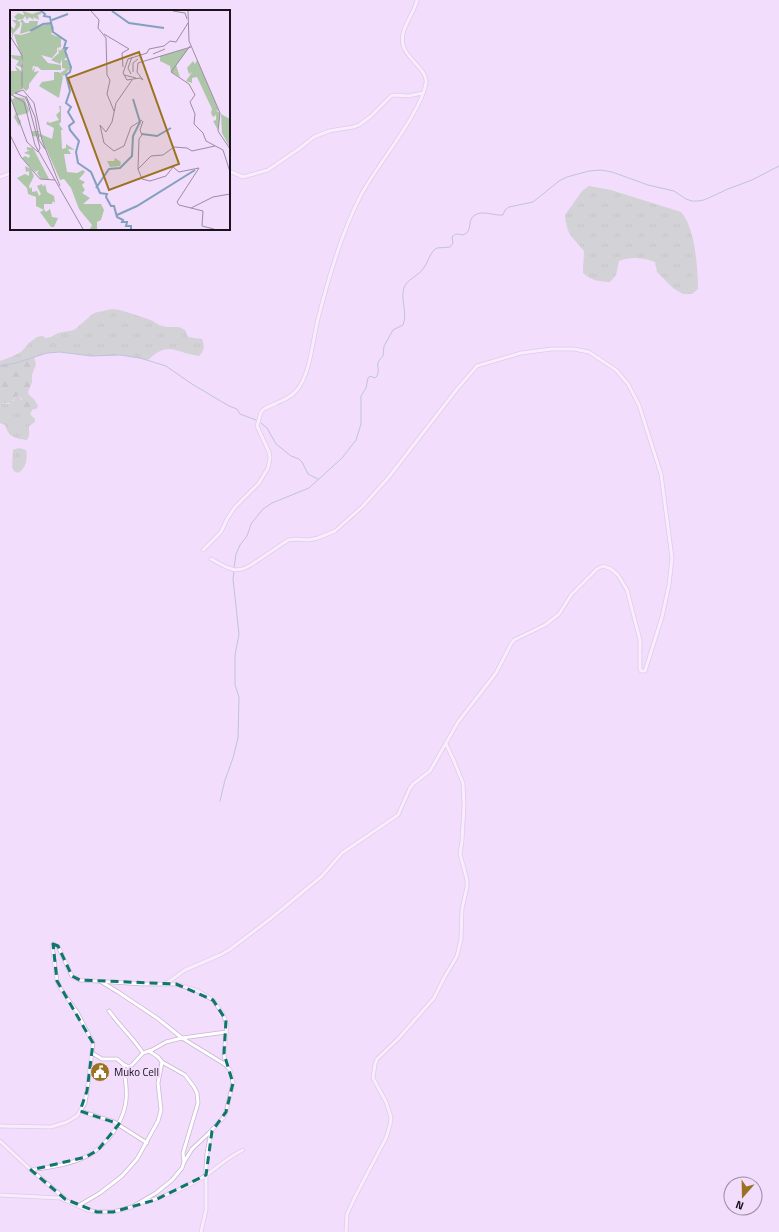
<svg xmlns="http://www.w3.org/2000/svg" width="779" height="1232" viewBox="0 0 779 1232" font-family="'Titillium Web',sans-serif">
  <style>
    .grass { fill: url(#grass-tufts) }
    .forest { fill: url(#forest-firs) }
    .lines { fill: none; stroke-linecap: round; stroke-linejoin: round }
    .stream { stroke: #84a0be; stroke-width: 1 }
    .minor-casing { stroke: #cab5d4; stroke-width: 4.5 }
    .minor { stroke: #fff; stroke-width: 3 }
    .marked { fill: none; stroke: #0f766e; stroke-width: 3; stroke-dasharray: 8 5; stroke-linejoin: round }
    .labels { text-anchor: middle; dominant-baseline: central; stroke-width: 4; stroke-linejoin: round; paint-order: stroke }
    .poi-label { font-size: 11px; fill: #1a131d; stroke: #f2ddfc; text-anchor: start }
    .inset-river { fill: none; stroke: #84a0be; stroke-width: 2 }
    .inset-road { fill: none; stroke: #9c8ca3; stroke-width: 1 }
    .view { fill: #9b721f; fill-opacity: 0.15; stroke: #9b721f; stroke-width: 2 }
    .inset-edge { fill: none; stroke: #1a131d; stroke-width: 2 }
  </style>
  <defs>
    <pattern id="grass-tufts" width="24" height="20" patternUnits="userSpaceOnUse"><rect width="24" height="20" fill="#aec6a8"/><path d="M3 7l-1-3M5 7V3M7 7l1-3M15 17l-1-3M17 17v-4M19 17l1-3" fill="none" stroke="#95a990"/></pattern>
    <pattern id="forest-firs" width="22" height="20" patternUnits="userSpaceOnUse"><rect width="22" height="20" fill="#aec6a8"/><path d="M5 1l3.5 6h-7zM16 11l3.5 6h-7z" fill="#95a990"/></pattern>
  </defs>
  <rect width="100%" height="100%" fill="#f2ddfc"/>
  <!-- grass -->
  <g class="grass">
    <path d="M589,186L611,190L681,212C695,227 698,269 698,289L692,294H683L673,288L657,272L655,262C642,258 633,256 619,261L616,275L610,282C598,281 592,281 583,273L584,251C572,236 567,236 565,215L582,191Z"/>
    <path d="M112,309L120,310L151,320L159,325L167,327H179L185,330L188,337L202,339C205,346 204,351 199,356C174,353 170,340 148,360L120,355L91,356L59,352L47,353L16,363L0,366V361L11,357L21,352L29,343L37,337L42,336L46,338L51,337L58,333L74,330L94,313Z"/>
    <path d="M18,395L28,409H33L30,414L35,419V422L29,426V436L27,440C15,438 9,438 5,425L0,423V403L9,404L14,401L15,397Z"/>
    <path d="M19,448L26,450C28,458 26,469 18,473L14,471L12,467C13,461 12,456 13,450Z"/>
  </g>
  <!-- forest -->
  <polygon class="forest" points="34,357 36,364 32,375 32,382 28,392 29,395 34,399 38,406 36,409 28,409 22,406 22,399 18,395 15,397 12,403 0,403 0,366 16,363"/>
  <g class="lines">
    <!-- stream -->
    <g class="stream">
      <polyline points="0,366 16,363 47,353 60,352 91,356 120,355 140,358 166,366 192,384 229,406 237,409 240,414 256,420"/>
      <polyline points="261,423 267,428 276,444 291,456 299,459 302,462 308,474 318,479"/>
      <path d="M234,568L236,554L240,545L247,536L251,524L258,515L263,509L272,503L309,488L342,458L356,440L361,424V396L366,388L368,378L370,376L375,378L377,376C381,366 373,366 383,356L384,346L393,330L403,325C408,312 400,300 404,288C406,280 418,276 423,269C428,263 429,255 434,250L437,248L450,247L453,243L452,237C455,233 459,234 463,235C474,231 466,220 475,215C482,210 495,216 503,215L505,210L509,207L533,202L559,181L567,177L589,171L601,170L612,172L648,185L674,191L686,199L692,201H698L704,200L728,189L752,180L779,166"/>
      <polyline points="220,801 225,780 233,758 238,738 239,697 235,685 235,655 239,634 233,579 234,571"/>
    </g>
    <defs>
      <g id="minor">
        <polyline points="229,171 243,177 268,170 300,148 314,137 329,131 353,127 359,125 371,116 391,96 394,95 408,96 423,93"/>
        <polyline points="0,177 11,173"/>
        <path d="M203,550L221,532L227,519L235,507L259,483L268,468L270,458L269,452L257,426L261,412L264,409C275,403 289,400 297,390C311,373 313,336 319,315C329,276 342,231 361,195C376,168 396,144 412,116C418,106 424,95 426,83C428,70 406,59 403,45C399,29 414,15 417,0"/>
        <polyline points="100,981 118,992 157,1018 182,1038 226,1065"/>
        <polyline points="167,983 185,970 220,955 229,950 270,919 322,876 342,853 398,815 410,788 413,784 430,771 458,722 496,673 511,644 514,640 545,625 559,614 571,595 597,569 603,566 611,569 618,575 627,590 640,640 640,669 641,671 645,671 662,617 669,585 672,558 661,474 639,405 628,384 616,370 589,352 574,349 552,349 521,353 477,366 457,389 388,478 362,507 335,531 318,538 308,540 296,539 288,540 251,565 243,569 235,570 226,567 211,559"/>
        <path d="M109,1011C120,1026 133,1038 143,1053"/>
        <polyline points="92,1053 102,1059 117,1059 123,1064 129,1067 132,1065 143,1053 152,1050 166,1042 182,1038 226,1032"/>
        <polyline points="162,1062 185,1075 194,1087 197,1093 198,1103 183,1153 184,1162"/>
        <polyline points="80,1111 114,1122 147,1143"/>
        <polyline points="0,1126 51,1127 67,1122 77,1116 85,1103 87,1091 93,1043 77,1012 60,988 57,981 52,945 53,944 58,946 72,976 80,980 143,984 176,984 198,991 213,1000 223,1014 227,1025 224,1054 226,1065 230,1070 233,1083 226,1112 223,1118 209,1133 192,1149 184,1162 182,1168 172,1180 156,1193 132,1207 113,1212 97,1212 87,1210 60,1198 0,1195"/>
        <polyline points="0,1141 31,1170 64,1198"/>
        <path d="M31,1170C49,1167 70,1165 87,1156C96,1152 101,1146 108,1139C129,1113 129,1096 123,1064"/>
        <path d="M141,1203C162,1198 189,1187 208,1174C220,1165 230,1156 243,1150"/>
        <polyline points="78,1206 100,1193 122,1176 137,1159 158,1121 161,1110 158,1083 162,1062 158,1057 149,1051"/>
        <polyline points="201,1232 206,1210 206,1168 207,1153 211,1132"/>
        <polyline points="346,1232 347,1214 356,1195 386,1138 390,1125 391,1117 386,1102 373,1078 375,1064 377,1059 398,1039 434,998 444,978 457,956 461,939 462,909 467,887 467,880 460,854 462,841 464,805 463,783 454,761 446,744"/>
      </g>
    </defs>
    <!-- minor casing -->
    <use href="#minor" class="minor-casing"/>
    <!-- minor -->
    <use href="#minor" class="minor"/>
  </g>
  <!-- marked area -->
  <path d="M0 0H779V1232H0ZM53,944L58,946L72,976L80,980L176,984L213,1000L226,1020L224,1054L233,1083L226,1112L212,1131L206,1175L155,1200L113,1212H97L65,1199L31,1170L86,1157L98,1150L119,1124L80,1111L87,1091L93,1043L57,981Z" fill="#f2ddfc" fill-opacity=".55" fill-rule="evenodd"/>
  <path class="marked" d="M53,944L58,946L72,976L80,980L176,984L213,1000L226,1020L224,1054L233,1083L226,1112L212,1131L206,1175L155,1200L113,1212H97L65,1199L31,1170L86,1157L98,1150L119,1124L80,1111L87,1091L93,1043L57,981Z"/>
  <!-- icons -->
  <defs>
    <symbol id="civic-disc" viewBox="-11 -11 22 22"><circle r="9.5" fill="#9b721f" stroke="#f2ddfc"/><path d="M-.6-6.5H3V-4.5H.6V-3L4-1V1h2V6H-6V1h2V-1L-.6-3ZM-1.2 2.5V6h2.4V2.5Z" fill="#fff"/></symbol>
  </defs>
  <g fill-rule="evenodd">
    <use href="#civic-disc" x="89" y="1061" width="22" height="22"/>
  </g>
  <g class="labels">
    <!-- poi labels -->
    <g class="poi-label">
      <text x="114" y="1072">Muko Cell</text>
    </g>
  </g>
  <!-- overview -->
  <g transform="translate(10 10)">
    <rect width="220" height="220" fill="#f2ddfc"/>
    <path d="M54,37L58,45L54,50H57L61,57L54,66L49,64L56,59L52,58V49L50,54L41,50L49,43L48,38L50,41ZM211,104L220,109V138L212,123ZM105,148L111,152L110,156L100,157L97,151H104Z" fill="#aec6a8"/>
    <path d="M13,1L22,4L31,1V4L28,5L29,10L23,7L24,10L19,7L17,10L15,6L13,9L7,10L10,12L12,9L15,13H19V11H28L27,17L41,13L44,18L41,24L51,28V37L47,38V42L42,48L31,45L38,53L51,55V60H31L28,57L23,56L22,61L25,57L24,62L29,61L19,74V78L16,81L11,76L12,79L3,85L0,84V61H7L5,56L12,62L13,58L6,55L9,51L2,48L1,45L11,46V56L13,53L4,24L11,25L21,22L23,20L10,24L12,13L10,12V16L3,24V29L0,15L4,19L6,14L2,10H7L4,7L8,3L14,5ZM179,38L166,55L170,67L161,62L160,56L150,51V46ZM187,50L209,101L205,100L210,103L208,120L203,111L206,110V105L203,107L201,103L202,99L187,67L182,68V73L176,71L182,62L179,64L177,58L183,51L185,54ZM44,62H49L53,67L49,88L29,76L32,72L44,70ZM5,87L14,88L19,100L18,103L6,106L11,111L9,116L4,107L6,103L2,90ZM49,96H51V112L49,114L53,120H51L52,139L56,138V134L65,140L58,139L61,144H54L57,162L67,163L73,160L75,162L69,169L75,172L72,175L75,180L72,183L80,188L73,194H91L94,200L91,210L87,212V219H80L82,215L69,199L61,178L54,169L50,170L31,127L22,126V121H30L28,123L42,129L44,118L36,114L38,111L39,113L49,110L46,105L50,101ZM17,137L23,138L39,169H31L27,163L29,160L25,162L12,148L15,146L19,148L20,145L14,143L20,140H17ZM15,156L21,159L24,166L19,176L20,179L22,177V182L27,181L29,186L31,184L27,176L32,174L33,177L35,174L37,182L44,186L45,193L43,191L42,194H34V199L36,202L40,199L42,207L48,208L44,217H41L30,202L34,200L26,196V187L18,184L17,178L7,168L15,164L19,166V161L16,162Z" fill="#aec6a8"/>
    <path class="inset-river" d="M31,1L35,4L34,6L40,7L43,22L56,31L54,38H57L55,41L61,57L60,62L56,65L60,81L56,93L61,97L58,102L64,112L59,116L60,120L69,131L66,142L68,153L81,162L90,183L97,184L96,187L101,196H104L107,207L113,210L112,212H117L116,216H121V219M102,1L119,13L154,18M42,10L58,4M20,21L33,14L42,13M132,124L147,126L161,118M86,178L99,159L110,158L122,146L123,126L130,112L123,89M107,205L127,196L185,160"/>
    <path class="inset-road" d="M81,1L89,10L88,18L96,28L97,65L100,70L97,84L104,101M163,1L175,3L177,9M178,1L179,31L210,103L208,121L220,139M178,13L166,32L160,31L154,36L139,39L137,43L118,49L113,63L117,70L130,68L133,70L127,62L128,53L181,37M94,24L119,39L112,43L113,57M0,26L12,45V79M180,36L161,62L179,74L185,85M0,41V56M143,44L155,39M123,62V53L128,49M121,64L118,58L122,47M114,65L126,68M5,83L13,80L24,93L32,130L50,176M0,84L14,92L25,135L73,219M185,85L180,92L185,104L184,114L193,123L196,131L213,140L220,162M0,86L17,132L28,142L30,138L18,93L15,87L5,83M16,86L25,107L29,130L35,139M133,111L130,120L132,125L129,129L128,159L132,169L140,171L156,166L163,157L169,162L189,158L167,192L169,195L193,201L192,216L204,219M90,115L94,133L104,141L114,136L121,117L132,110M90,115L96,122L102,112L106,93L122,70M0,125L11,147L30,169L45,170M128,159L141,146L153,145L164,137L177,138L182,141L205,136M181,198L203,187L220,184"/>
    <path class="view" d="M129,42L169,154L99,180L58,68Z"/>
    <rect width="220" height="220" class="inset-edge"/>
  </g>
  <!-- north arrow -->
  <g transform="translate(743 1196) rotate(200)"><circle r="19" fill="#f2ddfc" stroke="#9c8ca3"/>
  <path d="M0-3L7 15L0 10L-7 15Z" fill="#9b721f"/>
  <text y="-6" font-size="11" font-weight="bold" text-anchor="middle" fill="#1a131d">N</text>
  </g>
</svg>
